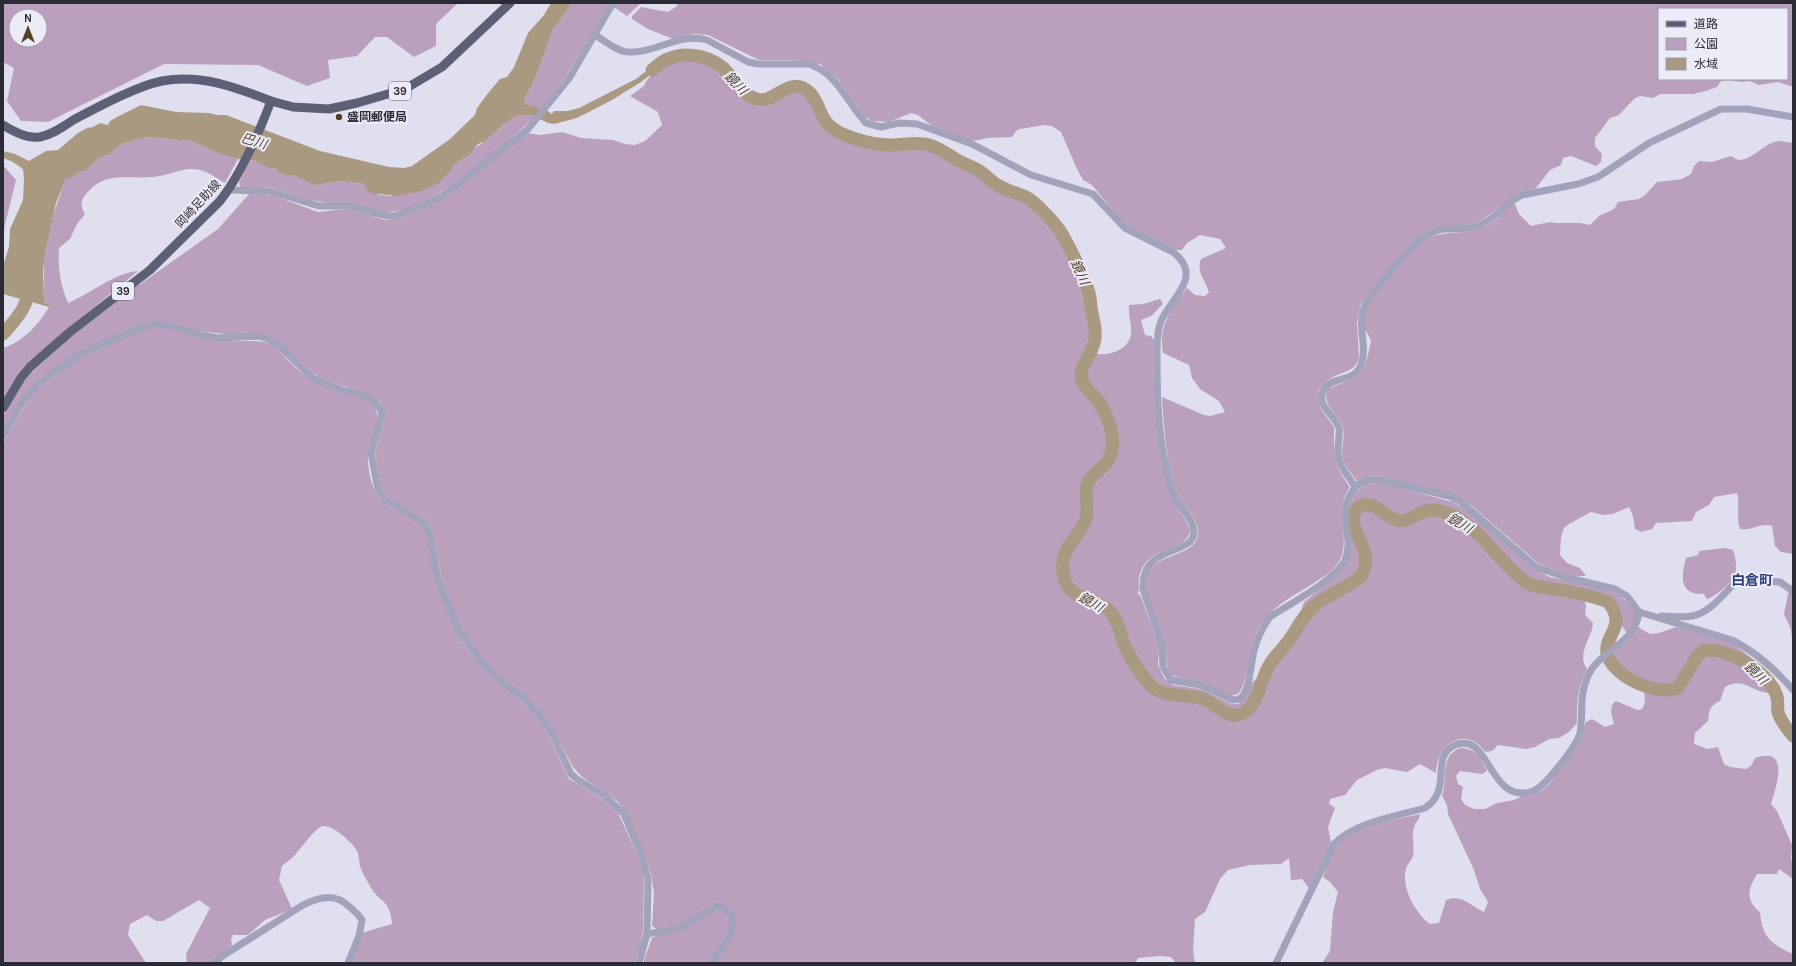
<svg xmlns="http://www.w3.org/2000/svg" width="1796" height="966" viewBox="0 0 1796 966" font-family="Karla,'Noto Sans JP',sans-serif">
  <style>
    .green { fill: #baa0bd; fill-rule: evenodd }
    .water { fill: #a99981 }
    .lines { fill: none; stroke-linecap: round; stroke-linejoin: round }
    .river { stroke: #a99981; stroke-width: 13 }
    .minor { stroke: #a2a2ba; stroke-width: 7 }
    .major { stroke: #5d6075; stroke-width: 9 }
    .poi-dot { fill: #524124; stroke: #ecebf8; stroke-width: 1.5 }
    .labels { text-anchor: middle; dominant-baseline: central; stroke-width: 4; stroke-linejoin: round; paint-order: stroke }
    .shield { fill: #ecebf8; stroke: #646570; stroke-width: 1 }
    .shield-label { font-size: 11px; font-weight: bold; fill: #2a2b35 }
    .poi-label { font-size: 12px; font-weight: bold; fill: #2a2b35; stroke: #ecebf8; text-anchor: start }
    .street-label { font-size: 12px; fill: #2a2b35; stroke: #ecebf8 }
    .water-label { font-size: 13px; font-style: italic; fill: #524124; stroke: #ecebf8 }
    .quarter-label { font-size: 14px; font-weight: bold; fill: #2d3d7b; stroke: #ecebf8 }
  </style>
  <rect width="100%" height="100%" fill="#e0dff0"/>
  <!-- green -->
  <g class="green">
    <path d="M3,3H458L436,24V46L414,57L387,37H375L357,56L328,60L330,78L307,86L258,65L164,64L48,122L21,121L7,101L14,68L3,62ZM16,16H40V40H16Z"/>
    <polygon points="572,3 610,3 566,76 540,109 526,104 524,100 535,79 553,30"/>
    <polygon points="617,3 641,3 627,16 614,7"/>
    <path d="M678,3H1793V87L1778,82L1759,85L1750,81L1743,82L1729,80L1721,81L1717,87L1706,91L1693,94H1660L1653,98L1640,96L1634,99L1619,115L1610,118L1595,138V146L1602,154L1601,162L1596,166L1571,156L1563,158L1561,165L1550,170L1536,188L1514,196L1482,220L1472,224L1432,229L1424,233L1416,239L1361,304L1357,322L1359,358C1355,372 1344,371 1333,377C1327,380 1323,386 1319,390C1315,408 1326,414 1334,427C1334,455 1332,463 1350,487C1332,512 1353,541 1338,563C1333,571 1325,576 1317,581C1299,593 1277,603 1264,620C1246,642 1252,676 1238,694L1231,696L1171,675C1164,663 1168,658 1165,646C1162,627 1149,610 1146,591C1146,586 1147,577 1148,573C1157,552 1200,558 1198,530C1197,517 1183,507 1178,496C1166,464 1164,430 1162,397L1204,415L1210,416L1225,412L1219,401L1200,389L1192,378L1189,365L1163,353C1158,325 1171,310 1187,288L1195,295L1205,296L1209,292C1205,279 1196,273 1201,259L1226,248L1220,239L1200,235L1187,243L1182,250H1175L1131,228L1120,219L1092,185L1083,180L1077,169L1061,132L1052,126L1044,125L1020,129L1016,131L1012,137L988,138L979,140L971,141L932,126L918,115L911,113L889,122L872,121L864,116L838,79L820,64L794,60H759L708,35L694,34L673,39L648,29L632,19V16L641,7L668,12L677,6ZM1659,9H1787V79H1659Z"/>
    <path d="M678,58C696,57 714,59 726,74C730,80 733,87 738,92C746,100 756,102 766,105L787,91L800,90L805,92L813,102L823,124L829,130L840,136L868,145L889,148L902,150L918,145L931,147L978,172L994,185L1030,201L1059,234L1085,288L1093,323L1094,335L1089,352C1103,358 1129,352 1131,334C1132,324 1128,315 1129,305L1143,304L1160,299L1163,304L1151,316L1141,320L1145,335L1151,336L1154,340C1153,392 1154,447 1172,498C1176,509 1186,518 1190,530C1187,556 1135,541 1139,591L1137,592L1141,597L1159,645L1158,665L1164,678L1173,685L1200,689L1232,704H1238L1242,701L1251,683L1271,668L1300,629L1301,611L1304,602L1339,574L1346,565L1349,504L1356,492L1365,484L1378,482L1453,502L1468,511L1532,568L1550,577L1598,587L1616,593L1629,603L1636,613L1635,621L1627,633C1618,623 1619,605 1610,598L1563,588L1558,591L1584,599L1586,606L1585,615L1593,623C1592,638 1576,654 1587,669C1577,692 1577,699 1577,723L1569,732L1559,738L1549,739L1535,747L1526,749L1498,745L1492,751L1485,752C1466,724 1436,745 1436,773L1420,764L1407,772L1385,768L1377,770L1357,780L1345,795L1330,799L1329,804L1335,808L1328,827L1331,843L1309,888L1302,879L1291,880L1289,858L1281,864L1250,865L1228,870L1220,879L1205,912L1195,919L1193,951L1195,963H1176L1171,957L1160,956L1138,958L1135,963H714L735,925L720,905L681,925L657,929L652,926L654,893L651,874L644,852L623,809L617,801L582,777L573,767L548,721L539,709L499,675L485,662L470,642L461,628L442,580L432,529L424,518L390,500L381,489L375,453L385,418L383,407L379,401L373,396L319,378L276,340L199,331L156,321L140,324L47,374L3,431V416L23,383L31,373L72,336L137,283L139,285L218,229L250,193L272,195L318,212L347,209L361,212L384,220L397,219L429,206L527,133L540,135L562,132L581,138L613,140L625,144L635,145L645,141L662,125L658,112L630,96L644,86C647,76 668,61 678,58Z"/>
    <path d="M525,114L535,116C522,130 507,141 493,153C462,178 427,208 386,213L310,200L268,187H240L239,182L250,161H254L276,168L279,172L286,175L295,174L317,185L340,181L365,184V189L373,194L391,196L429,186L441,181L453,165L469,155L470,151L484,142L503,125L518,115Z"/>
    <path d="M148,137L192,141L220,154L238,159L225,183C217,179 209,172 200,170C185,166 173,174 159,176C132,181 107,169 87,193C80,201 80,205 85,214L77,224L70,239L59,248C58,268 60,284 68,303C90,294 114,273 138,271L68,329L3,400V348C23,342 39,324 49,307L44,298V260L53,216L65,180L66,178H71L76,173L86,171L99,158L108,155L121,144Z"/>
    <path d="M1781,141L1793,143V554L1781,552L1775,546L1772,526C1760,522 1752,531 1740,529C1736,517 1740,506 1737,493L1714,497L1709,505L1696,512L1692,521L1656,523L1652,529L1641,532L1635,529L1633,516L1629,507L1613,514L1603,515L1591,512L1569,524L1564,528L1561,537L1560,555L1567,563L1580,568L1586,576H1572L1539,564L1472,506L1457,496L1377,475L1370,476L1357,481C1351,473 1344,466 1342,456C1341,446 1346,435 1342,425C1337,413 1320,403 1328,389C1362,374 1363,380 1371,341C1368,331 1363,332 1364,319C1365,315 1366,310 1367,307C1371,298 1417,245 1425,240C1443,229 1464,236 1484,227C1495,222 1505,210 1514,202L1519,214L1531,226L1550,222L1556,223H1580L1590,225L1599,216L1614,209L1618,202L1639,199L1645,195L1657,182L1682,179L1691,174L1694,166L1699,161L1712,162L1731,156C1734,157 1736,160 1740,160C1756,158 1765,141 1781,141Z"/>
    <polygon points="3,165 16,180 3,233"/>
    <path d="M152,328C178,327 204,336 230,340C245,343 258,338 273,345C283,354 293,367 304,374C321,384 366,392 375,408C384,422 369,440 368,454C367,466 371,486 378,496C389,512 412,514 425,528L457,631L463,643L479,664L537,716L547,732L569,779L606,801L614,807L620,817L641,862L644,879L643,929L641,946L635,963H350L361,933L392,924C389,898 382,905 371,888C368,882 362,873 360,866C359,861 359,856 357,851C353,843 333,825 323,826C315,827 299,852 292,858C289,861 285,863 282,866L279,880L292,909L265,920L248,935H233L231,939L232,945L211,963H187L186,954L210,908L199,900L163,921H156L147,915L130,924L128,935L146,963H3V443L31,395L40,387L82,357L137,332Z"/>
    <path d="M1724,548L1733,550C1736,557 1738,572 1733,579C1728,585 1715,596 1708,599L1706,598L1704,594C1679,595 1681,577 1686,558L1698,555L1699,551Z"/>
    <polygon points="1789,589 1793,593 1793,649 1791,629 1784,614"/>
    <path d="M1638,627L1650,634L1659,633L1676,627L1714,636L1734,644L1766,670L1781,687L1770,693C1750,692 1745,676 1725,687L1720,701C1710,705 1709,711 1708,721L1695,733L1694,744L1708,749L1718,747L1724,764L1730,767L1746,769L1751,766L1755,758C1791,746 1776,787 1771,804L1777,811L1792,845L1791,860L1793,863V879L1779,869L1777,874H1757C1748,889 1745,900 1760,912C1762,937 1771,944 1793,954V963H1322L1330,951L1333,912L1338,892L1330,882L1323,877C1327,866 1331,852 1339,844C1356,825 1397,820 1420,814C1419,821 1415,822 1414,828C1411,836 1415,847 1413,856C1412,860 1408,863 1407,866C1399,885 1416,914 1430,924L1439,923L1446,900C1463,894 1470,906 1484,912L1488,902L1480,889L1474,870L1448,814L1447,805L1442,796C1448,779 1439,756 1460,748C1476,748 1480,758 1487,771L1482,774L1460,771L1456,776L1458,784L1463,787L1461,799L1465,805L1474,809H1485L1497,803L1514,800L1522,796H1529L1541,791L1548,785L1577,746L1586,722L1592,719L1605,727L1614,724C1612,716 1608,706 1616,701L1638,710L1642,709C1648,701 1644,686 1637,680C1627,671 1617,667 1613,654L1634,634Z"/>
    <path d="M723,910C739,926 720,947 711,963H643L652,938L711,911Z"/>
  </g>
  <!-- water -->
  <polygon class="water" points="551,3 572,3 553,30 535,79 524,100 526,104 546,110 552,114 554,111 567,111 579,108 636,79 661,60 665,60 664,64 641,82 612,100 577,118 554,124 548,123 531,115 518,115 503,125 484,142 478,144 469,155 453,165 451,170 439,183 421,191 397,196 380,194 374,195 365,189 365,184 340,181 317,185 307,182 295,175 286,175 278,172 276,168 270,168 255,161 238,159 220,154 192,141 148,137 121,144 108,155 99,158 86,171 77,173 71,178 66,178 56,203 45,254 43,271 44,298 46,303 49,304 49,307 3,294 3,266 9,247 10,229 23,200 24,178 23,169 13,162 3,158 3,151 15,154 29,161 46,151 58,150 78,133 87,128 93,127 100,123 108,125 110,121 119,116 141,105 176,112 209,113 217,115 226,115 320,151 389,167 404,168 412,166 450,139 475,115 477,108 489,92 500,79 507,77 514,67 528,33 544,15"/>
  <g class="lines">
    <!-- river -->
    <g class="river">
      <path d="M652,70C657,66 662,61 668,59C687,50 715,57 728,73C737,83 741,94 756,99C776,105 788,74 809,92C817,99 819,111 825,120C834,136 872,145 890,145C903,145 916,141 929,145C941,148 952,158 963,163C969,166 976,168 981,172C986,175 990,181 996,184C1005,191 1016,192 1026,197C1036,202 1056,224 1062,234C1071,250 1081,270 1087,287C1091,295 1090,304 1092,313C1094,322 1096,329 1095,338C1094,354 1077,367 1082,380C1085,388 1092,394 1098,401C1107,413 1115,435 1112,450C1110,465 1096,469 1089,481C1082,492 1090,507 1086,519C1077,542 1057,549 1064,578C1069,600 1096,598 1110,611C1119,621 1120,635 1125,647C1131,659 1145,682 1155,689C1171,699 1190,693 1206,700C1217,705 1228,720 1241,714C1259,706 1260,679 1270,664C1274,657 1281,651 1286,644C1296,632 1304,612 1318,603C1332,593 1349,587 1362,575C1365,568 1367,558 1364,550C1359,536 1346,519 1359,506C1377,500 1385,519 1400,521C1412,522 1422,506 1440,511C1471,519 1488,546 1510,568C1516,574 1522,581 1531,585C1540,588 1551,588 1561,590C1577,593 1593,596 1608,602C1628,627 1604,634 1607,653C1611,676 1657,697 1678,688L1698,655L1705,650C1730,649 1766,670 1776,694C1779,700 1777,706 1778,712C1780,720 1788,730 1793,736"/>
      <path d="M3,334C16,319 30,305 29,283"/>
    </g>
    <!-- minor -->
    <g class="minor">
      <path d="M595,35C605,41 616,51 628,52C654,54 680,32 707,40L748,62L758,64H808C837,72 847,103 866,123L881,127L899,123L917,124L972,144L1031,175L1093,194L1125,228L1173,252C1204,276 1172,297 1161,321C1157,331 1157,341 1157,351C1157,389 1157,429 1166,466C1168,476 1171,488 1175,498C1180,508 1194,520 1194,532C1193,557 1141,543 1143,589L1162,644L1163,667L1171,680L1200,685L1233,700L1240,699C1251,687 1250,666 1254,651C1257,638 1262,628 1270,617C1289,604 1336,580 1345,560C1355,538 1336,516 1352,492C1358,482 1366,480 1377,479L1449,496L1460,501L1536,567L1565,577L1615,589L1627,596L1639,612C1636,644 1599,650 1588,676C1578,699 1584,712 1580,733C1577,745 1545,787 1533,791C1488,807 1490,727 1453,746C1430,759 1453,790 1425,808C1397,816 1355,822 1334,844L1276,963"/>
      <polyline points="229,190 269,191 319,206 350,206 387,216 395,216 428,203 442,196 457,185 528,129 570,77 613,3"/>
      <polyline points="3,436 23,401 37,385 49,376 81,354 139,328 156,324 172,326 201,335 218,338 259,336 268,339 276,343 314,379 345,391 366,396 374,401 381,410 382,416 371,453 378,489 385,500 422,521 429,531 438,579 459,631 482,663 496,677 525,700 540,715 550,730 571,774 578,780 605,796 624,814 642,856 648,879 647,934 639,963"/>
      <path d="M1355,486C1347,475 1337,464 1338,449C1338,442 1340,434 1339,428C1335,414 1313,405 1325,388C1333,376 1355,382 1361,365C1368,348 1357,326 1364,308C1368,296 1411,247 1422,238C1427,235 1433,232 1438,230C1452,227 1466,231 1480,225C1496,218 1506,202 1522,195L1578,184L1598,177L1649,143L1721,109H1747L1793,117"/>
      <path d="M1639,612L1732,640C1756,652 1776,670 1793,690"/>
      <path d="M1661,616C1671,616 1683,618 1692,616C1711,613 1725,591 1739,579L1780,582L1793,591"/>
      <path d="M647,934L681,928L710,910L715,907H723L731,915C737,935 721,947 712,963"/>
      <path d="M214,963L224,955L303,905C321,896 336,893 351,908C355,912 359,915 362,920L359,936L348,963"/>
    </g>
    <!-- major -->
    <g class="major">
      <path d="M3,125C14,132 27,139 40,137C54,134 64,126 75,119C98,107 137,86 162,81C201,74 235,87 271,101"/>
      <path d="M3,408L21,378L30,367L70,332L150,270L219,202C239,178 260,131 271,101L293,107L329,109L357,103L405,89L442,67L510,3"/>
    </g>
  </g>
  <!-- markers -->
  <circle class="poi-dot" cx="339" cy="117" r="4"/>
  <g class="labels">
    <!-- shield labels -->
    <g class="shield">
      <rect x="389" y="82" width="22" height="18" rx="3"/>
      <rect x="112" y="282" width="22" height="18" rx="3"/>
    </g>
    <g class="shield-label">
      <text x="400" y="91">39</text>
      <text x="123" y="291">39</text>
    </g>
    <!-- poi labels -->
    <g class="poi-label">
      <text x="347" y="117">盛岡郵便局</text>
    </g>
    <!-- street labels -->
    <g class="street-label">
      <text transform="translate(198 204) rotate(-47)">岡崎足助線</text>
    </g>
    <!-- water labels -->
    <g class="water-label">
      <text transform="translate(736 83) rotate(45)">鏡川</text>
      <text transform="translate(254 141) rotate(17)">巴川</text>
      <text transform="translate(1080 272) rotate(65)">鏡川</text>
      <text transform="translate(1460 523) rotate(30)">鏡川</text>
      <text transform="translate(1091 602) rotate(29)">鏡川</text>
      <text transform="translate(1756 673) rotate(44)">鏡川</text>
    </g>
    <!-- quarter labels -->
    <g class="quarter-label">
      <text x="1752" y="580">白倉町</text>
    </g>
  </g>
  <!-- border -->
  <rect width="1796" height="966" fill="none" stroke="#2a2b35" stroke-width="8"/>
  <!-- legend -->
  <rect x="1658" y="8" width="130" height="72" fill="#ecebf8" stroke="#9e9eaa"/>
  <rect x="1666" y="21" width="20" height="6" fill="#5d6075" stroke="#9e9eaa"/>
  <text x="1694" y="28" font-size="12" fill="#2a2b35">道路</text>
  <rect x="1666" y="38" width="20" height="12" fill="#baa0bd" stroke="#9e9eaa"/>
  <text x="1694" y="48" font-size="12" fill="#2a2b35">公園</text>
  <rect x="1666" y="58" width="20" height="12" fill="#a99981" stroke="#9e9eaa"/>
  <text x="1694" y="68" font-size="12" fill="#2a2b35">水域</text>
  <!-- north arrow -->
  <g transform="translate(28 28)"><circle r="19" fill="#ecebf8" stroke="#9e9eaa"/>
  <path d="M0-3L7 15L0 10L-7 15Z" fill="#524124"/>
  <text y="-6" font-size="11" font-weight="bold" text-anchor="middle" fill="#2a2b35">N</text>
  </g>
</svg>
